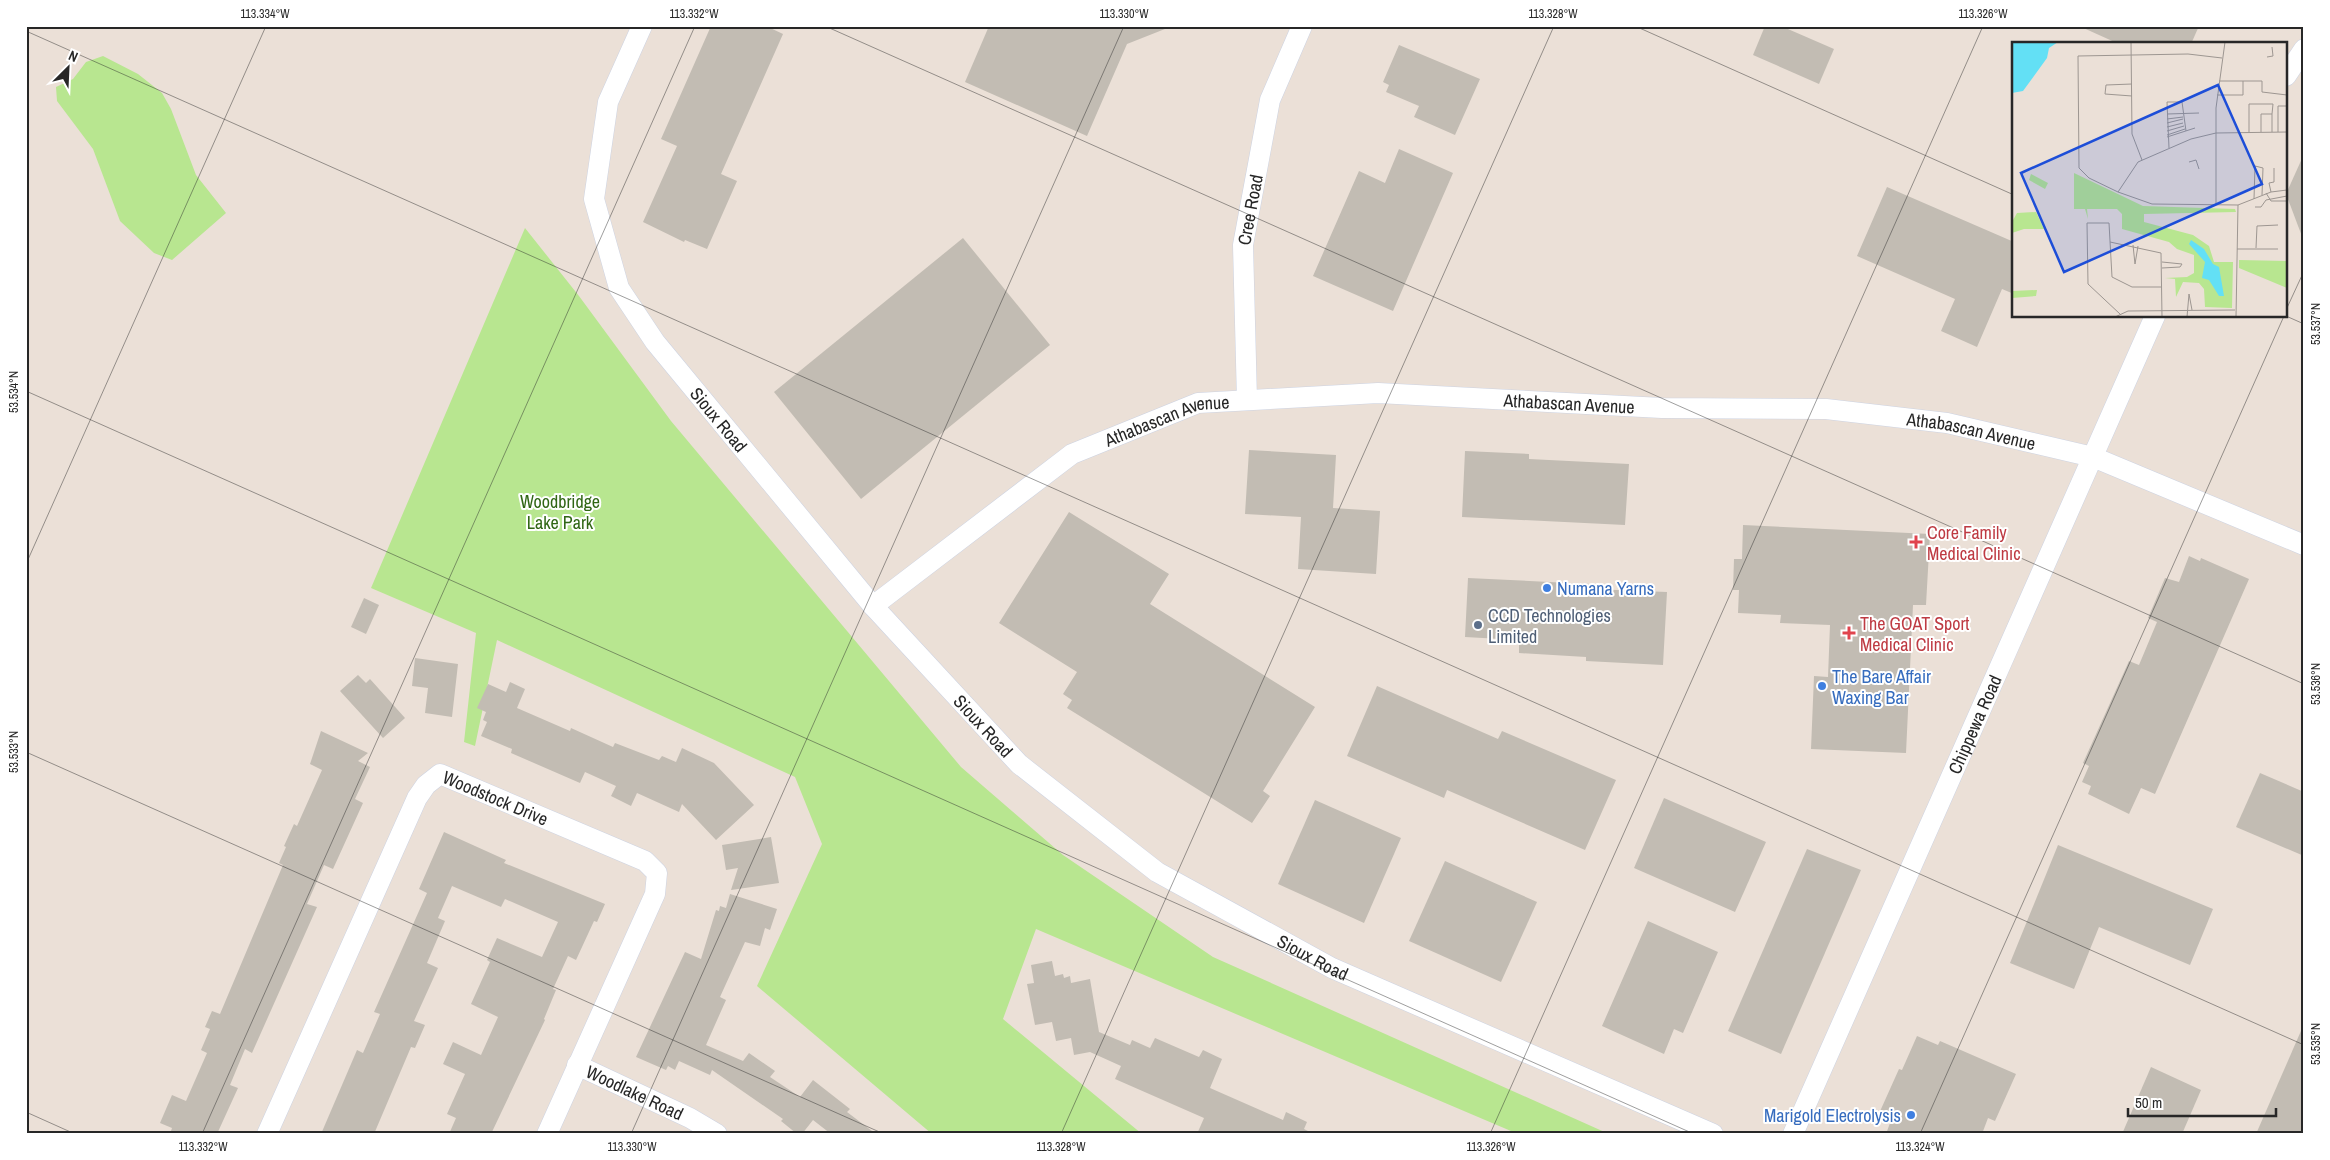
<svg xmlns="http://www.w3.org/2000/svg" width="2330" height="1160" viewBox="0 0 2330 1160" font-family="'Archivo Narrow',sans-serif">
  <style>
    .green { fill: #b8e690 }
    .building { fill: #c2bcb3 }
    .lines { fill: none; stroke-linecap: round; stroke-linejoin: round }
    .street-casing { stroke: #cdd3e2; stroke-width: 21 }
    .street { stroke: #fff; stroke-width: 20 }
    .ticks { fill: none; stroke: #272727; stroke-width: 1; stroke-opacity: 0.45 }
    .health-dot { fill: #e0444e; stroke: #fff; stroke-width: 2 }
    .shop-dot { fill: #3f7fe0; stroke: #fff; stroke-width: 2 }
    .service-dot { fill: #5c6f8a; stroke: #fff; stroke-width: 2 }
    .labels { text-anchor: middle; dominant-baseline: central; stroke-width: 4; stroke-linejoin: round; paint-order: stroke }
    .street-label { font-size: 18px; fill: #272727; stroke: #fff }
    .park-label { font-size: 18px; fill: #306615; stroke: #fff }
    .health-label { font-size: 18px; fill: #be3a42; stroke: #fff; text-anchor: start }
    .shop-label { font-size: 18px; fill: #366cbe; stroke: #fff; text-anchor: start }
    .service-label { font-size: 18px; fill: #4e5e75; stroke: #fff; text-anchor: start }
    .inset-road { fill: none; stroke: #9d9691; stroke-width: 1 }
    .view { fill: #1d4ed8; fill-opacity: 0.15; stroke: #1d4ed8; stroke-width: 2.5 }
    .inset-edge { fill: none; stroke: #272727; stroke-width: 2.5 }
    .neatline { fill: none; stroke: #272727; stroke-width: 2 }
    .ticks-label { font-size: 12px; text-anchor: middle; fill: #272727 }
  </style>
  <rect width="100%" height="100%" fill="#ebe0d7"/>
  <!-- green -->
  <g class="green">
    <polygon points="103,56 138,74 162,93 171,109 196,175 226,213 172,260 154,253 120,221 93,149 57,101 56,87 73,79 86,62"/>
    <polygon points="525,228 579,296 671,421 961,767 1063,855 1213,957 1609,1134 1518,1134 1036,929 1003,1019 1142,1134 932,1134 757,986 822,844 795,777 497,640 475,746 464,742 476,633 371,588"/>
  </g>
  <!-- building -->
  <g class="building">
    <polygon points="711,26 766,26 783,34 721,174 737,181 707,249 685,240 684,242 643,222 677,146 661,139"/>
    <polygon points="989,26 1170,26 1170,27 1127,44 1087,136 965,82"/>
    <polygon points="1765,26 1781,26 1834,49 1819,84 1753,55"/>
    <polygon points="2079,26 2199,26 2191,44 2119,44"/>
    <polygon points="1399,45 1480,79 1455,135 1414,117 1419,106 1386,92 1389,85 1383,82"/>
    <polygon points="1399,149 1453,173 1393,311 1313,276 1359,171 1385,183"/>
    <polygon points="2304,154 2304,238 2303,239 2286,194"/>
    <polygon points="1887,187 2014,242 2014,294 2002,289 1977,347 1941,331 1955,299 1857,256"/>
    <polygon points="963,238 1050,345 861,499 774,392"/>
    <polygon points="1249,450 1336,455 1333,508 1380,511 1376,574 1298,569 1301,517 1245,514"/>
    <polygon points="1465,451 1529,454 1529,459 1629,464 1625,525 1462,517"/>
    <polygon points="1069,512 1169,574 1150,604 1315,707 1263,791 1270,796 1252,823 1067,708 1072,700 1063,694 1077,672 999,623"/>
    <polygon points="1743,525 1930,534 1926,605 1913,605 1906,753 1811,749 1814,676 1828,677 1830,625 1780,623 1781,615 1738,613 1739,590 1733,590 1734,559 1742,559"/>
    <polygon points="2189,556 2200,561 2201,558 2249,579 2155,794 2141,788 2129,814 2088,794 2091,786 2082,782 2089,766 2083,763 2129,661 2139,665 2157,622 2148,618 2165,578 2179,582"/>
    <polygon points="1468,578 1591,584 1591,589 1667,592 1663,665 1586,661 1586,657 1519,653 1519,640 1465,637"/>
    <polygon points="364,598 379,605 366,634 351,627"/>
    <polygon points="415,658 458,664 452,717 425,713 428,688 412,686"/>
    <polygon points="358,675 366,683 370,679 405,718 383,738 340,691"/>
    <polygon points="510,682 525,689 517,708 570,731 571,728 613,747 615,743 659,760 662,756 676,762 682,748 714,763 754,805 716,840 682,804 679,812 637,793 631,806 611,796 616,786 585,772 580,783 511,753 512,749 481,736 487,722 483,720 486,712 477,708 488,684 506,692"/>
    <polygon points="1377,686 1498,739 1502,731 1616,780 1585,850 1447,790 1444,798 1347,756"/>
    <polygon points="321,731 368,753 358,761 370,767 355,799 363,803 333,869 324,865 307,904 317,907 252,1053 245,1049 230,1085 238,1088 217,1134 170,1134 172,1128 160,1123 172,1095 186,1101 207,1053 201,1050 210,1029 205,1027 212,1011 220,1014 283,865 279,863 286,847 284,846 294,824 297,826 322,770 310,764"/>
    <polygon points="2260,773 2304,792 2304,856 2236,827"/>
    <polygon points="1664,798 1766,842 1735,912 1634,868"/>
    <polygon points="1315,800 1401,838 1364,923 1278,884"/>
    <polygon points="444,832 506,860 504,863 605,904 597,922 594,921 576,960 568,956 553,989 556,990 544,1019 545,1020 491,1134 449,1134 456,1118 447,1114 465,1074 443,1064 453,1042 481,1055 498,1017 471,1004 490,962 487,960 497,938 542,957 558,922 505,899 501,907 452,886 438,918 445,921 427,963 438,968 414,1021 425,1025 415,1048 411,1047 374,1134 321,1134 357,1050 363,1053 380,1014 374,1012 427,893 419,889"/>
    <polygon points="771,837 779,883 731,890 738,868 726,870 722,845"/>
    <polygon points="2058,845 2213,909 2190,965 2099,927 2074,989 2010,963"/>
    <polygon points="1807,849 1861,870 1781,1054 1728,1031"/>
    <polygon points="1445,861 1537,902 1501,982 1409,941"/>
    <polygon points="730,894 777,909 770,930 765,928 760,946 745,942 720,997 726,1000 706,1045 743,1061 749,1053 775,1071 770,1077 800,1097 813,1080 850,1109 847,1112 876,1134 831,1134 813,1120 802,1134 797,1134 781,1121 783,1119 712,1070 710,1075 679,1061 675,1070 668,1066 666,1070 636,1057 685,952 701,959 716,910 719,911 720,906 726,908"/>
    <polygon points="1648,921 1718,952 1683,1033 1674,1029 1664,1054 1602,1026"/>
    <polygon points="1052,961 1055,976 1063,974 1064,978 1070,976 1071,983 1090,979 1099,1032 1130,1045 1132,1040 1150,1048 1155,1038 1199,1057 1203,1050 1222,1059 1210,1088 1283,1120 1286,1112 1307,1122 1304,1129 1314,1134 1197,1134 1204,1118 1115,1079 1121,1066 1090,1052 1074,1055 1071,1038 1056,1041 1052,1022 1035,1025 1027,984 1034,983 1031,965"/>
    <polygon points="2304,1024 2304,1134 2256,1134"/>
    <polygon points="1917,1036 1938,1045 1940,1041 2016,1074 1995,1121 1988,1118 1982,1134 1886,1134 1890,1123 1877,1118 1899,1069 1902,1070"/>
    <polygon points="2151,1067 2201,1090 2182,1134 2122,1134"/>
  </g>
  <g class="lines">
    <defs>
      <g id="street">
        <path id="s1" d="M642,26L608,102L594,199L619,288L655,342L873,606L1019,764L1157,872L1332,968L1713,1134"/>
        <polyline points="2286,76 2304,49"/>
        <path id="s2" d="M1247,400L1243,245L1270,100L1302,26"/>
        <path id="s3" d="M873,606L1072,454L1198,403L1378,393L1662,408L1826,409L1947,423L2093,457L2304,545"/>
        <path id="s4" d="M577,1065L690,1118L717,1134"/>
        <path id="s5" d="M267,1134L417,798L426,785L440,774L645,861L657,873L655,894L547,1134"/>
        <path id="s6" d="M1793,1134L2155,316"/>
      </g>
    </defs>
    <!-- street casing -->
    <use href="#street" class="street-casing"/>
    <!-- street -->
    <use href="#street" class="street"/>
  </g>
  <!-- ticks -->
  <path class="ticks" d="M825,26L2304,684M1635,26L2014,195M26,31L2304,1045M2286,310L2304,271M2286,316L2304,324M26,391L1694,1134M26,564L266,26M26,752L884,1134M26,1112L75,1134M202,1134L695,26M631,1134L1124,26M1061,1134L1554,26M1490,1134L1983,26M1920,1134L2284,316"/>
  <!-- markers -->
  <g class="health-dot">
    <path d="M1913.5 534.5h5v5h5v5h-5v5h-5v-5h-5v-5h5z"/>
    <path d="M1846.5 625.5h5v5h5v5h-5v5h-5v-5h-5v-5h5z"/>
  </g>
  <g class="shop-dot">
    <circle cx="1547" cy="588" r="5"/>
    <circle cx="1822" cy="686" r="5"/>
    <circle cx="1911" cy="1115" r="5"/>
  </g>
  <circle class="service-dot" cx="1478" cy="625" r="5"/>
  <g class="labels">
    <!-- street labels -->
    <g class="street-label">
      <text stroke="none"><textPath href="#s2" startOffset="191">Cree Road</textPath></text>
      <text stroke="none"><textPath href="#s3" startOffset="758">Athabascan Avenue</textPath></text>
      <text stroke="none"><textPath href="#s1" startOffset="439">Sioux Road</textPath></text>
      <text stroke="none"><textPath href="#s3" startOffset="352">Athabascan Avenue</textPath></text>
      <text stroke="none"><textPath href="#s3" startOffset="1162">Athabascan Avenue</textPath></text>
      <text stroke="none"><textPath href="#s1" startOffset="844">Sioux Road</textPath></text>
      <text stroke="none"><textPath href="#s6" startOffset="448">Chippewa Road</textPath></text>
      <text stroke="none"><textPath href="#s5" startOffset="462">Woodstock Drive</textPath></text>
      <text stroke="none"><textPath href="#s1" startOffset="1249">Sioux Road</textPath></text>
      <text stroke="none"><textPath href="#s4" startOffset="64">Woodlake Road</textPath></text>
    </g>
    <!-- park labels -->
    <g class="park-label">
      <text x="560" y="501">Woodbridge<tspan x="560" dy="21">Lake Park</tspan></text>
    </g>
    <!-- health labels -->
    <g class="health-label">
      <text x="1927" y="532">Core Family<tspan x="1927" dy="21">Medical Clinic</tspan></text>
      <text x="1860" y="623">The GOAT Sport<tspan x="1860" dy="21">Medical Clinic</tspan></text>
    </g>
    <!-- shop labels -->
    <g class="shop-label">
      <text x="1557" y="588">Numana Yarns</text>
      <text x="1832" y="676">The Bare Affair<tspan x="1832" dy="21">Waxing Bar</tspan></text>
      <text x="1901" y="1115" text-anchor="end">Marigold Electrolysis</text>
    </g>
    <!-- service labels -->
    <g class="service-label">
      <text x="1488" y="615">CCD Technologies<tspan x="1488" dy="21">Limited</tspan></text>
    </g>
  </g>
  <!-- overview -->
  <g transform="translate(2012 42)">
    <rect width="275" height="275" fill="#ebe0d7"/>
    <path d="M62,131L131,164L223,167L224,170L132,172V180L181,193L197,204L202,220H221L220,266L193,265L192,247L187,241L171,240L164,255L163,237L153,236L175,235L182,231V213L165,207L157,200L110,187V172L105,167H75L76,177L73,167H62ZM19,132L36,141L33,147L17,138ZM24,170L32,187H12L0,191V180L5,171ZM227,218L275,219V246L227,226ZM25,248L24,254L0,256V249Z" fill="#b8e690"/>
    <path d="M46,0L37,6L35,16L11,49L0,51V1ZM179,198L192,207L201,222L207,225L212,254H207L197,238L190,236L193,220L177,202Z" fill="#63e0f5"/>
    <path class="inset-road" d="M119,0L120,92L130,118M255,15L261,14L260,5M210,16L176,12L66,14L67,126L77,136L106,150L140,162L226,163L259,150L275,148M207,39H250V50L275,53M120,42L94,43L93,52L120,54M205,53H231V39M155,72L187,71M155,77L171,75M155,81L171,77M155,85L171,81M155,89L172,84M237,90V62H261L260,72M249,90V72H260V90M266,90V64H275M155,93L173,87M155,95L183,86M157,106L155,60H170L174,89M177,120L184,118L187,127M106,150L126,120L179,97L204,91L275,90M259,150L257,141L262,140V126M254,151L259,159H275M242,157L243,124L251,126L250,153M204,163V66L213,0M243,165H249L254,158L275,154M98,200L149,211L150,275M121,203L123,222L126,204M244,206L245,184L266,183M225,207H266M150,220L170,222L168,225L150,226M108,272L76,242L75,181H97L100,235L120,245H150M103,275L116,269L223,268M175,275L177,252L180,268M224,275L226,163"/>
    <path class="view" d="M206,43L250,142L52,230L9,131Z"/>
    <rect width="275" height="275" class="inset-edge"/>
  </g>
  <!-- border -->
  <rect width="2330" height="1160" fill="none" stroke="#ffffff" stroke-width="55"/>
  <!-- north arrow -->
  <g transform="translate(68 68) rotate(24)" stroke="#ffffff" stroke-width="4" paint-order="stroke">
  <path d="M0-4L9 19L0 12L-9 19Z" fill="#272727"/>
  <text y="-8" font-size="14" font-weight="bold" text-anchor="middle" fill="#272727">N</text>
  </g>
  <!-- scale -->
  <path d="M2128 1108v8h148v-8" fill="none" stroke="#272727" stroke-width="2.5"/>
  <text x="2135" y="1108" font-size="15" fill="#272727" stroke="#ffffff" stroke-width="4" paint-order="stroke">50 m</text>
  <rect x="28" y="28" width="2274" height="1104" class="neatline"/>
  <g class="ticks-label">
    <text x="265" y="18">113.334°W</text>
    <text x="694" y="18">113.332°W</text>
    <text x="1124" y="18">113.330°W</text>
    <text x="1553" y="18">113.328°W</text>
    <text x="1983" y="18">113.326°W</text>
    <text transform="translate(2316 324) rotate(-90)" y="4">53.537°N</text>
    <text transform="translate(14 392) rotate(-90)" y="4">53.534°N</text>
    <text transform="translate(2316 684) rotate(-90)" y="4">53.536°N</text>
    <text transform="translate(14 752) rotate(-90)" y="4">53.533°N</text>
    <text transform="translate(2316 1044) rotate(-90)" y="4">53.535°N</text>
    <text x="203" y="1151">113.332°W</text>
    <text x="632" y="1151">113.330°W</text>
    <text x="1061" y="1151">113.328°W</text>
    <text x="1491" y="1151">113.326°W</text>
    <text x="1920" y="1151">113.324°W</text>
  </g>
</svg>
